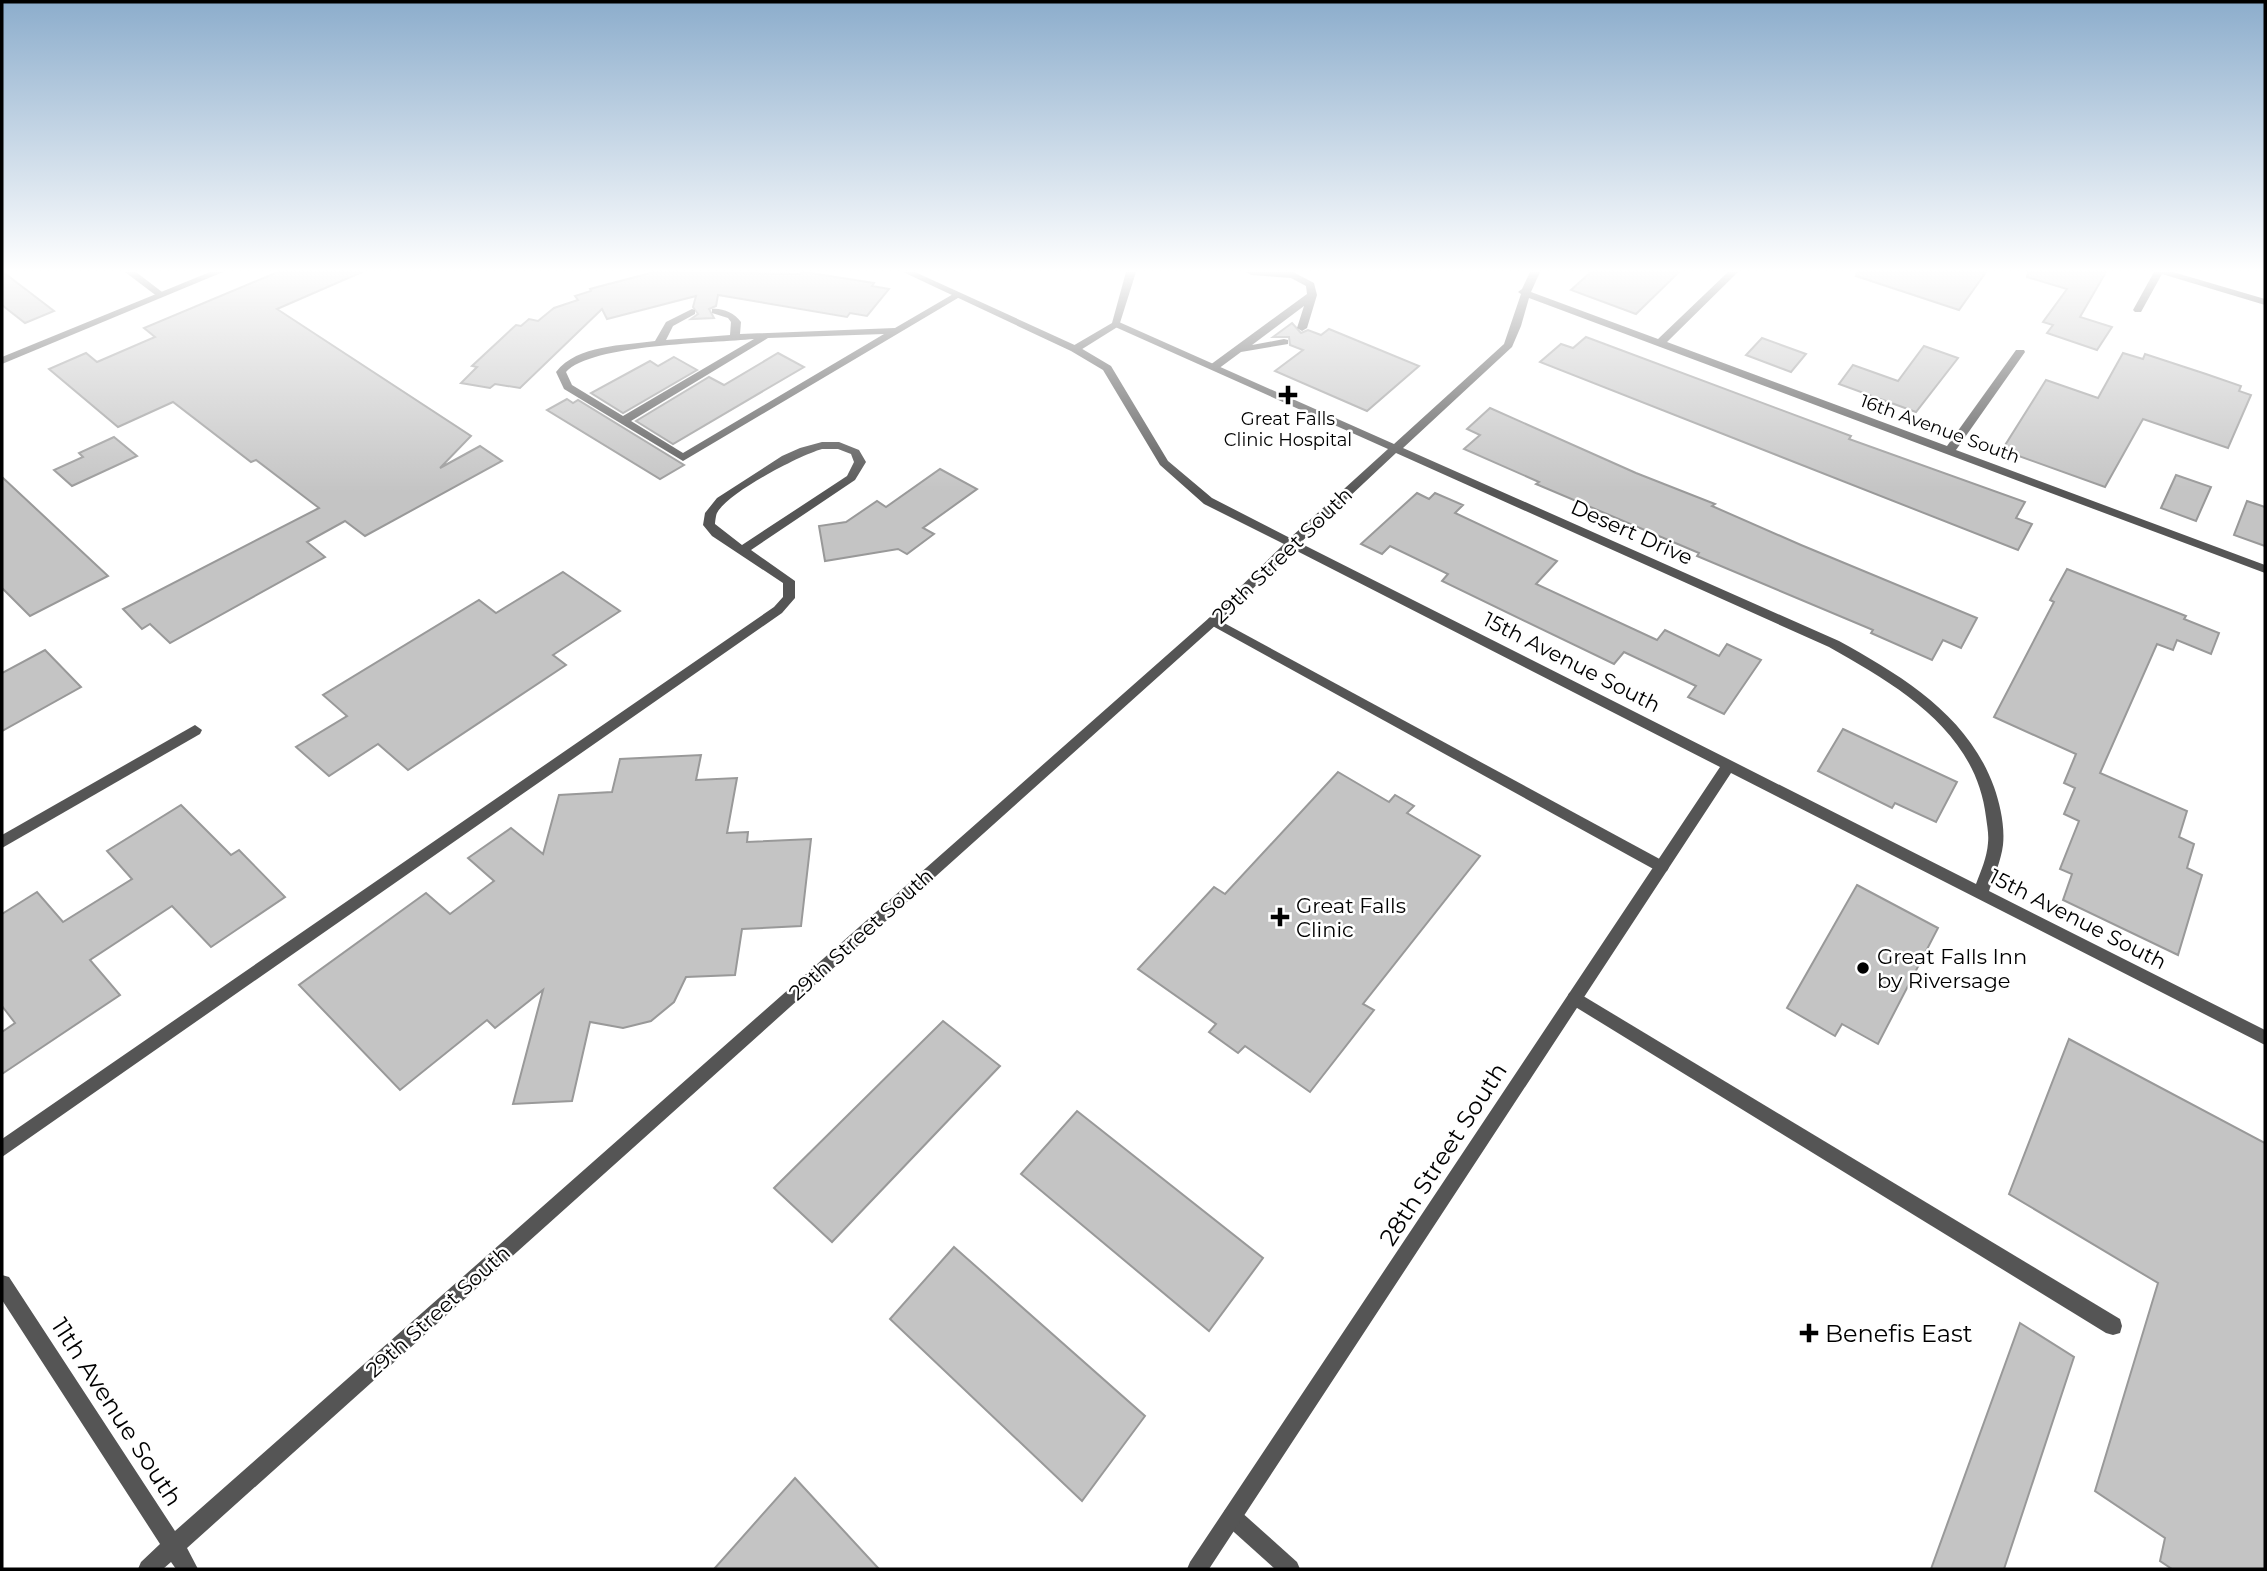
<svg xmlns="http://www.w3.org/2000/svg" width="2267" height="1571" viewBox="0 0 2267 1571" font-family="Montserrat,sans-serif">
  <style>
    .building { fill: #c4c4c4; stroke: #999; stroke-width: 2 }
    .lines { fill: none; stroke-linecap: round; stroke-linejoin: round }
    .service { fill: #555; fill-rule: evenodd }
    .minor { fill: #555; fill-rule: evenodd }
    .poi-dot { fill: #000; stroke: #fff; stroke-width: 2.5 }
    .labels { text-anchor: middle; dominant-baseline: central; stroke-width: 5; stroke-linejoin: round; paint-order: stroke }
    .far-poi-label { font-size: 18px; fill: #000; stroke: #fff }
    .far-street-label { font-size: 18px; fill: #000; stroke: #fff }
    .street-label { font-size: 21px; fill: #000; stroke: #fff }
    .poi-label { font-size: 21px; fill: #000; stroke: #fff; text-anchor: start }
    .near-street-label { font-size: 24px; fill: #000; stroke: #fff }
    .near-poi-label { font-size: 24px; fill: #000; stroke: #fff; text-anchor: start }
  </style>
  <rect width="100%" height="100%" fill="#fff"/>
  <!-- building -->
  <g class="building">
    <polygon points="2,272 3,272 54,311 25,323 2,305"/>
    <polygon points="278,272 362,272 277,309 471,436 440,468 480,446 502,461 365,536 345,521 307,542 325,557 170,643 150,624 142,629 123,609 319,508 256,460 251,462 173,402 118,427 49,369 86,353 97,362 155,337 144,328"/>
    <polygon points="654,272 800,274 804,272 874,283 872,286 889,289 867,316 850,313 847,317 718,295 716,306 709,309 714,318 691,319 698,314 693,307 696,296 607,319 602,309 520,388 495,384 490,388 461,383 477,367 472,366 516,325 521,326 529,319 538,321 554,308 578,300 575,296 591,291 590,289"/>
    <polygon points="1591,272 1679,272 1636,314 1571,290"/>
    <polygon points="1857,272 1986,272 1959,310 1856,276"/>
    <polygon points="2028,272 2106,272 2080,317 2112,327 2097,350 2047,333 2053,325 2043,322 2067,289 2027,277"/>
    <polygon points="1292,323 1301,333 1308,330 1321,335 1329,329 1419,366 1367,411 1275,371 1303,350 1290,345 1289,337 1273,337"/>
    <polygon points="1586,337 1851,436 1849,439 2025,502 2016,518 2032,524 2018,550 1540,362 1561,344 1573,348"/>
    <polygon points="1762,338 1806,354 1791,372 1746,355"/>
    <polygon points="1924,346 1958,358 1916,412 1839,384 1853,365 1898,381"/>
    <polygon points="778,353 804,367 673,444 636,421 709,377 724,385"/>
    <polygon points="2123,353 2143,359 2145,354 2206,374 2241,386 2239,391 2251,395 2228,448 2143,419 2105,487 2002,450 2046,380 2098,398"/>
    <polygon points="674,357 697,370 623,413 591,393 650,361 658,366"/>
    <polygon points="567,399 573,403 578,400 684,465 660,479 547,410"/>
    <polygon points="1490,408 1636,473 1715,504 1712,506 1801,545 1977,618 1961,648 1943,640 1932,660 1871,633 1873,630 1697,556 1699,553 1536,484 1539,482 1464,449 1480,435 1467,429"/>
    <polygon points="114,437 137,456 72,486 54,470 83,457 79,453"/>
    <polygon points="940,469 977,489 923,528 934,534 907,554 898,549 825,561 819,526 846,522 877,501 886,507"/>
    <polygon points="2176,475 2211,487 2196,521 2161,508"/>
    <polygon points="2,477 108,576 30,616 2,588"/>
    <polygon points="1417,493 1429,499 1435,493 1463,505 1455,513 1557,561 1536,584 1657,640 1665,630 1719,656 1727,644 1761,660 1724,714 1688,697 1696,686 1624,652 1614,664 1442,581 1448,574 1390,546 1382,554 1361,544"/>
    <polygon points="2247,501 2265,507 2265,546 2234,535"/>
    <polygon points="2067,569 2186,616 2184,619 2219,633 2211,654 2177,640 2173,650 2157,644 2100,773 2187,811 2179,837 2194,844 2187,868 2202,875 2178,955 2063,900 2072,874 2060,869 2079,821 2064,814 2075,788 2064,783 2076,754 1994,717 2054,602 2050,600"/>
    <polygon points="563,572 620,611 553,655 566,665 408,770 378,744 329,776 296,747 347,716 323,695 479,600 496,613"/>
    <polygon points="45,650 81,687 2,731 2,673"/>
    <polygon points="1843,729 1957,782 1936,822 1895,803 1892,808 1818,771"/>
    <polygon points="701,755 696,780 737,778 727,833 748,832 747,842 811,839 801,926 742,929 735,975 686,977 674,1002 651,1021 623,1028 590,1022 572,1101 513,1104 543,990 495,1028 487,1020 400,1090 299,985 426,893 450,914 494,881 468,858 511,828 543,854 559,795 612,792 620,759"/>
    <polygon points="1338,772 1389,802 1395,795 1414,806 1407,813 1480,856 1363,1004 1374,1010 1310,1092 1245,1046 1238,1053 1209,1032 1216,1024 1138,969 1214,887 1225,894"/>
    <polygon points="181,805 231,855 239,850 285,897 211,947 172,906 90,960 120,995 2,1074 2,1032 15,1023 2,1006 2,914 37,892 63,922 132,879 107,851"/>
    <polygon points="1857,885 1938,928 1878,1044 1842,1024 1835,1036 1787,1008"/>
    <polygon points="943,1021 1000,1066 832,1242 774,1188"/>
    <polygon points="2069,1039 2265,1143 2265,1569 2172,1569 2160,1561 2165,1538 2095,1491 2158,1283 2009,1194"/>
    <polygon points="1077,1111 1263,1258 1209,1331 1021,1174"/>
    <polygon points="954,1247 1145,1416 1082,1501 890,1319"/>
    <polygon points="2020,1323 2074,1357 2004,1569 1931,1569"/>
    <polygon points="795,1478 879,1569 714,1569"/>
  </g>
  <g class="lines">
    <!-- service -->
    <g class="service">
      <polygon points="125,272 136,272 166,295 158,297"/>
      <polygon points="1126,272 1136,272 1119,326 1079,351 1071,351 1071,347 1112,323"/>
      <polygon points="1246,272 1293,272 1314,283 1317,295 1307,328 1302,331 1297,328 1304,306 1252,345 1284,339 1288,340 1288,344 1241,352 1218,369 1210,369 1210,365 1307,294 1306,286 1291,278 1251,275"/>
      <polygon points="2154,272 2173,272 2265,299 2265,305 2162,274 2141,312 2135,312 2133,310"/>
      <path d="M955,293L963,295L683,461L564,389L556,372C578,344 623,346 655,341L666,322L692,309L695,310V314L673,326L666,340L730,335L731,322L728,318L712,313V309C723,308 734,313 741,322L740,334L895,328ZM884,334L683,453L631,421L768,338ZM754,339L623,416L572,385L566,372C591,344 714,343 754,339Z"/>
      <path d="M822,442H839L859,450L866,462L855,480L751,550L795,581V598L782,613L2,1157V1139L774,607L783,597V583L712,536L703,525L705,513L717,498L782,456L800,448ZM822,449H838L851,454L854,462L847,476L742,545L715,524C715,523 716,514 717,513C727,493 800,455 822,449Z"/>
      <polygon points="1213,617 1667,863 1669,867 1667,871 1662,873 1657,871 1209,624 1207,621 1209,618"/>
      <polygon points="1575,991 2120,1319 2122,1326 2120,1333 2113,1335 2106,1333 1569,1003 1567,998 1569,993"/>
      <polygon points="1232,1507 1239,1510 1297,1562 1300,1569 1275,1569 1225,1524 1222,1517 1225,1510"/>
    </g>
    <!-- minor -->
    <g class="minor">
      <polygon points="210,272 223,272 2,364 2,357"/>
      <path d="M903,272H915L1079,347L1111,366L1168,461L1212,498L1290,538L1388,449L1113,326V322H1119L1394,444L1504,344L1521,294L1518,292L1522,289L1530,272H1540L1531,292L1658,339L1728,272H1738L1667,342L1947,446L2016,350H2024L2025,352L1956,450L2265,565V573L1529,298L1521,326L1512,347L1403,448L1839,641C1902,676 1968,715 1994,787C2000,804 2005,826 2003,845C2001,861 1994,876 1989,891L2265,1030V1045L1731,773L1209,1569H1187L1190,1562L1720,767L1293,549L1217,624L187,1548L198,1569H176L171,1562L163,1569H138L141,1562L160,1544L2,1300V1275L9,1277L175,1531L1209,618L1284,544L1204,504L1160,465L1103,370L1071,351ZM1396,453L1829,647C1898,686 1976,731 1986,817C1987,825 1989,834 1988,843C1987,857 1981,871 1976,884L1300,543Z"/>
      <polygon points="195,725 202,730 200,734 2,848 2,835"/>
    </g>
  </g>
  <!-- sky -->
  <linearGradient id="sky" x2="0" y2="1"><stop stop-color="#8cadcc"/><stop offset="0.55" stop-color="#fff"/><stop offset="1" stop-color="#fff" stop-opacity="0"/></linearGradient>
  <rect width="2267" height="492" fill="url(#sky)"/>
  <!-- markers -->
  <g class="poi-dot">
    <path d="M1284.5 384.5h7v7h7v7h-7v7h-7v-7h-7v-7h7z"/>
    <path d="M1276.5 906.5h7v7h7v7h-7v7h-7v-7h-7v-7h7z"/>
    <circle cx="1863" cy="968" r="7"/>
    <path d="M1805.5 1322.5h7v7h7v7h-7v7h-7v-7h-7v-7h7z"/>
  </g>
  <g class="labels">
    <!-- far-poi labels -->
    <g class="far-poi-label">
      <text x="1288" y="419">Great Falls<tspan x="1288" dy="21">Clinic Hospital</tspan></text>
    </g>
    <!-- far-street labels -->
    <g class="far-street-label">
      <text transform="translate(1940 429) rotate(20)">16th Avenue South</text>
    </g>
    <!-- street labels -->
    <g class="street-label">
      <text transform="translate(1632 532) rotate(24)">Desert Drive</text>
      <text transform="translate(1282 555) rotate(-44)">29th Street South</text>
      <text transform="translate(1572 662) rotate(27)">15th Avenue South</text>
      <text transform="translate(2078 919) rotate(27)">15th Avenue South</text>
      <text transform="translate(861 934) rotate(-42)">29th Street South</text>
      <text transform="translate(438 1311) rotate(-42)">29th Street South</text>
    </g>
    <!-- poi labels -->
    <g class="poi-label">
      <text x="1296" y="905">Great Falls<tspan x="1296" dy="24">Clinic</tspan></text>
      <text x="1877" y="956">Great Falls Inn<tspan x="1877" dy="24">by Riversage</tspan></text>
    </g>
    <!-- near-street labels -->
    <g class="near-street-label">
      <text transform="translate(1443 1154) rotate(-57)">28th Street South</text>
      <text transform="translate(117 1412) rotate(57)">11th Avenue South</text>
    </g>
    <!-- near-poi labels -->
    <g class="near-poi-label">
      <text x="1825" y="1333">Benefis East</text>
    </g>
  </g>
  <!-- border -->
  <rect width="2267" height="1571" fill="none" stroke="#000000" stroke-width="7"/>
</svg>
